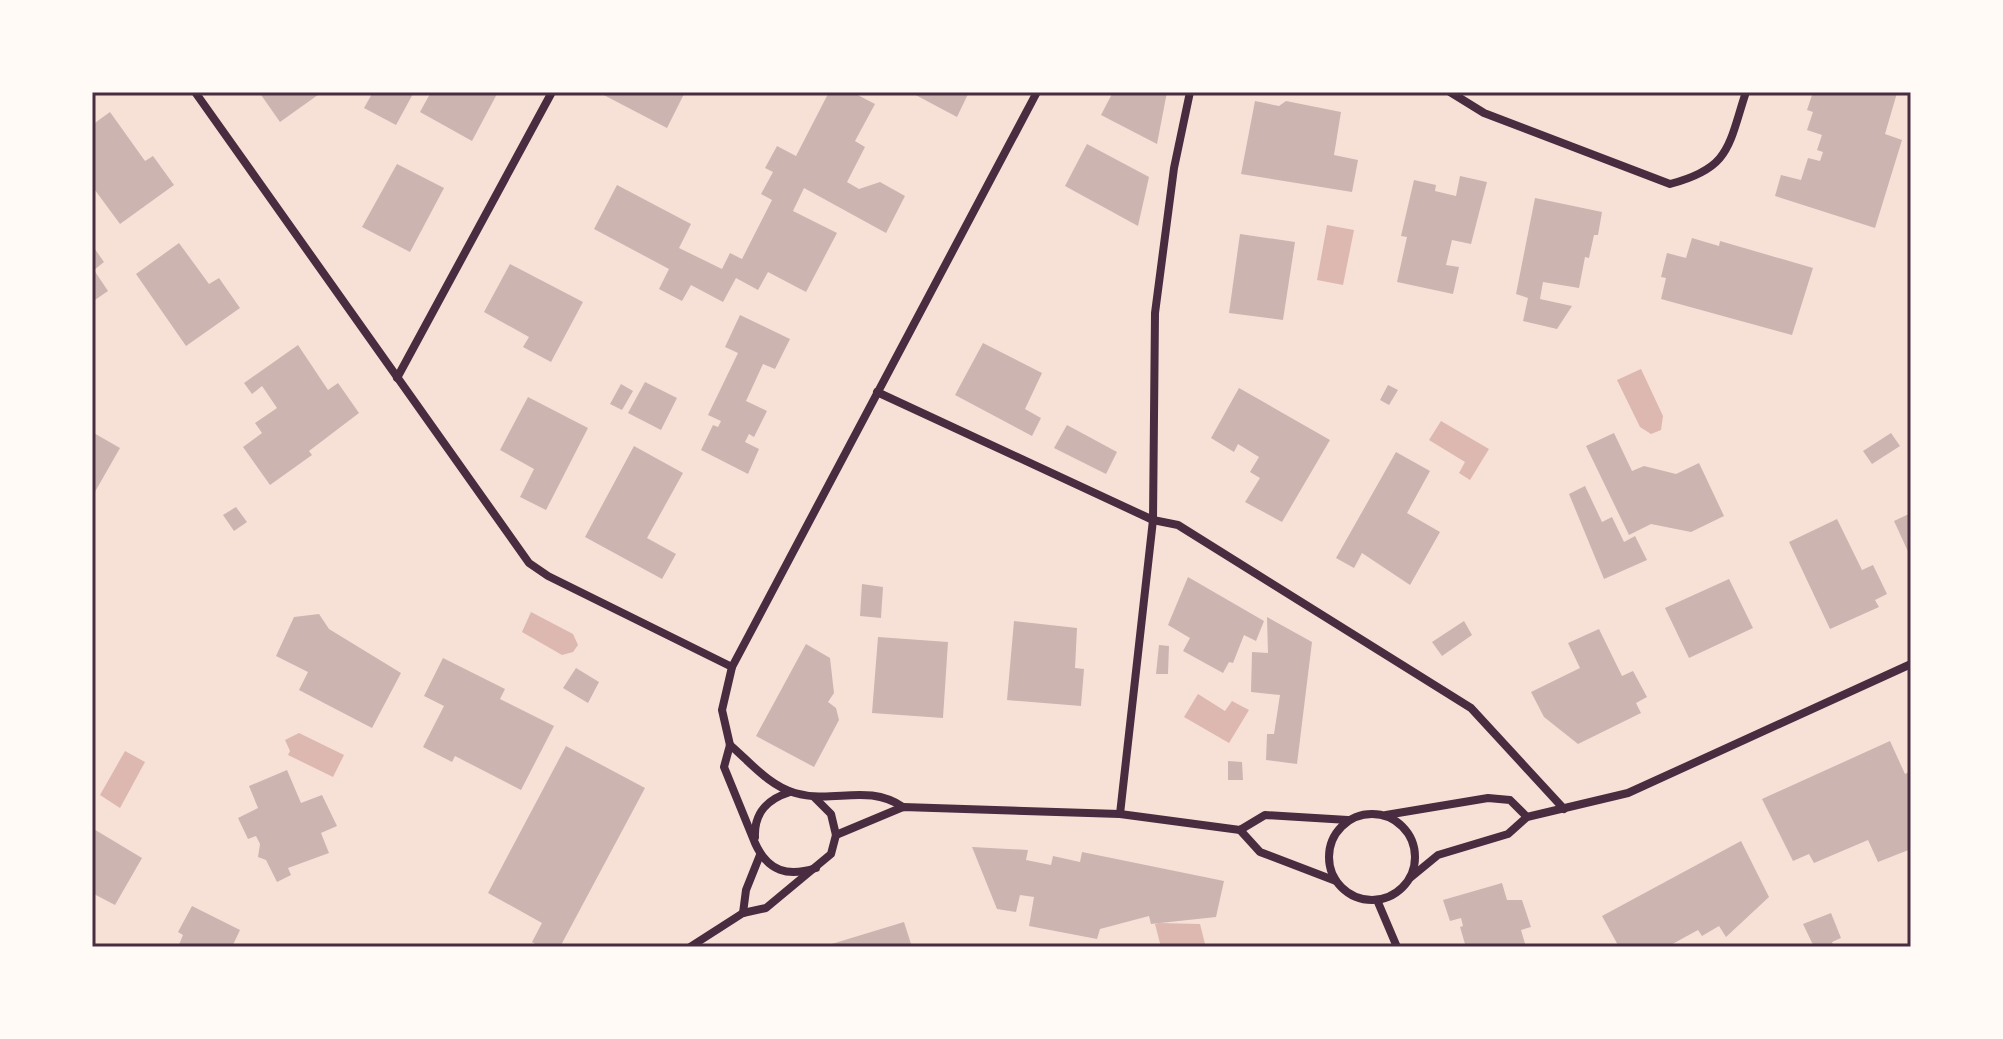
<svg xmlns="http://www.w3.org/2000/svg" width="2003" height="1039" viewBox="0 0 2003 1039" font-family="'Exo 2',sans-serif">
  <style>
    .water { fill: #dcb8b0 }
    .building { fill: #ccb4b1 }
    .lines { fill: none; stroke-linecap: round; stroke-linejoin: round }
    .minor { stroke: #4a2c40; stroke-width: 8 }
    .neatline { fill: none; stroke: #4a2c40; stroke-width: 3 }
  </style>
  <rect width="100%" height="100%" fill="#f7e1d7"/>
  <!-- water -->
  <g class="water">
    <polygon points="1327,225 1354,230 1343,285 1317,280"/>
    <polygon points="1641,369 1663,416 1661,430 1651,434 1640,427 1617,380"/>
    <polygon points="1441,421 1489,449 1470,480 1459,473 1465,462 1429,440"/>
    <polygon points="531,612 573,634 578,645 573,652 562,655 522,632"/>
    <polygon points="1198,694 1225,711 1232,701 1249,710 1229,743 1184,717"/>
    <polygon points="299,733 344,755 333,777 288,755 290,751 285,740"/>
    <polygon points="125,751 145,762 120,808 100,795"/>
    <polygon points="1159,923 1200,924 1205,944 1161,947 1155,924"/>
  </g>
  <!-- building -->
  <g class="building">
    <polygon points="259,92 322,92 280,122"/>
    <polygon points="373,92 414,92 396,125 364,108"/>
    <polygon points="431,92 498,92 472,141 420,112"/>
    <polygon points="598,92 685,92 667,128"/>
    <polygon points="829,92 852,92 875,104 855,141 865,147 847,182 859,189 880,182 905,196 886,233 804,188 793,211 837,233 806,292 768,272 758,290 736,278 723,302 691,285 682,301 659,289 669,269 594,229 617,185 691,224 679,248 722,269 730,253 742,259 772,200 761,194 773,172 765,168 777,146 796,156"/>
    <polygon points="910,92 969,92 957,117"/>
    <polygon points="1113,92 1167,92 1157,144 1101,115"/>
    <polygon points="1813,92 1897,93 1885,134 1902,140 1875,228 1775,196 1781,175 1801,180 1808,158 1820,161 1823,152 1817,150 1822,135 1807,130 1813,112 1807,110"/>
    <polygon points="1255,101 1279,106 1286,101 1341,112 1334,155 1358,160 1352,192 1241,174"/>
    <polygon points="110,112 145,161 153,156 174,185 120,224 92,186 92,125"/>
    <polygon points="1087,144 1149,177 1138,226 1065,186"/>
    <polygon points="397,164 444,188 410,252 362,227"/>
    <polygon points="1460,176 1487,182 1471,244 1452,240 1446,265 1459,267 1453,294 1397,282 1407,237 1401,236 1414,180 1436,185 1435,191 1456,196"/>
    <polygon points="1535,198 1602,212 1598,235 1594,235 1589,258 1585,257 1579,288 1543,282 1540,299 1572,306 1557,329 1523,321 1528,298 1516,294"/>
    <polygon points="1240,234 1295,242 1283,320 1229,313"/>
    <polygon points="1692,238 1719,246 1720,241 1813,268 1792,335 1661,299 1666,278 1661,277 1667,253 1686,258"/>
    <polygon points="179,243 209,284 219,278 240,308 186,346 136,274"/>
    <polygon points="92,245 104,262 94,270 108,291 92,302"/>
    <polygon points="510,264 583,302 551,362 523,347 529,337 484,312"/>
    <polygon points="740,315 790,339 775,369 763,364 746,401 767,411 754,437 749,434 745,442 759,449 748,474 701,450 713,425 718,427 721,421 708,415 738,353 725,347"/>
    <polygon points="983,343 1042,373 1025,409 1041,418 1032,436 955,395"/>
    <polygon points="298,345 328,390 338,383 359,413 309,451 312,455 270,485 243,447 262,433 255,423 277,408 262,386 252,394 244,383"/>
    <polygon points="645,382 677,398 661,430 628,413"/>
    <polygon points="621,384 633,391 622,410 610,404"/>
    <polygon points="1388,385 1398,390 1389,405 1380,400"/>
    <polygon points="1239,388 1330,440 1282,522 1245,502 1260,478 1250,472 1259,457 1238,444 1234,452 1211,438"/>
    <polygon points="528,397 588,428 546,510 520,497 534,469 500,450"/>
    <polygon points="1067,425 1117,452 1106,474 1054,448"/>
    <polygon points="92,432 120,448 92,497"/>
    <polygon points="1614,433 1632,471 1644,466 1676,474 1699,463 1724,516 1691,532 1651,524 1629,535 1586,446"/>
    <polygon points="1891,433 1900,446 1872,464 1863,451"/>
    <polygon points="634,446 683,473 647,538 676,554 662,579 585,537"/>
    <polygon points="1396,452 1430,471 1407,513 1440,532 1410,585 1362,553 1354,568 1336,558"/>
    <polygon points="1585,486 1602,522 1612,517 1624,542 1635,536 1647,560 1604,579 1569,494"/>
    <polygon points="236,507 247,522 234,531 223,515"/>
    <polygon points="1911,513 1911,558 1894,521"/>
    <polygon points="1837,519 1862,570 1873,565 1887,594 1875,600 1879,607 1830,629 1789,542"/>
    <polygon points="1188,577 1264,621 1256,641 1244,635 1233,663 1229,662 1223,673 1183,651 1190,638 1168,625"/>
    <polygon points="1729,579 1753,628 1689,658 1665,608"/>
    <polygon points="862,584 883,587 881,618 860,616"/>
    <polygon points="319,614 329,629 401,673 372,728 299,690 308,672 276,656 294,617"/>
    <polygon points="1267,617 1312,642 1297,764 1266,760 1267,734 1274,734 1280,695 1251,692 1252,652 1268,653"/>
    <polygon points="1014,621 1077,628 1075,668 1084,669 1081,706 1007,700"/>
    <polygon points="1464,621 1472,635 1442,656 1432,642"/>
    <polygon points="1599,629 1622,676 1633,671 1647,697 1636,703 1641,713 1578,744 1544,717 1531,692 1580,668 1568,643"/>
    <polygon points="878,637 948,642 943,718 872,713"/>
    <polygon points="806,644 830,658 834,693 828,702 836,708 839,720 814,767 756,736"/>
    <polygon points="1159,645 1169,646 1168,674 1156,674"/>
    <polygon points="443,658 505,689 500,699 554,726 521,790 455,756 452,762 423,747 444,706 424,696"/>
    <polygon points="576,668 599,682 588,703 563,688"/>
    <polygon points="1890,741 1905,774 1911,771 1911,849 1878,862 1868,840 1814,863 1809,854 1793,861 1762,799"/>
    <polygon points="566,746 645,788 560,947 540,947 532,942 542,923 488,893"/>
    <polygon points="1228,761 1242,762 1243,780 1228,780"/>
    <polygon points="287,770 301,803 322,795 337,826 321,833 329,853 288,868 291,875 277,882 266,860 258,857 260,844 256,836 248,839 238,818 258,808 249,786"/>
    <polygon points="92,828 142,858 115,905 92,893"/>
    <polygon points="1741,841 1769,897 1726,937 1719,926 1702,936 1698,930 1667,947 1619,947 1602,916"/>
    <polygon points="972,847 1028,850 1026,860 1051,865 1053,856 1080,862 1082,852 1224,881 1216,917 1151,924 1149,916 1100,929 1097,939 1029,926 1034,897 1020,895 1016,912 997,909"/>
    <polygon points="1502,883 1507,900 1522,900 1531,927 1521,930 1526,947 1458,947 1465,944 1460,927 1463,926 1461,918 1450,921 1443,900"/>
    <polygon points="192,906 240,930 232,947 178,947 183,935 178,932"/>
    <polygon points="1831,913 1841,938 1832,942 1834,947 1814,947 1803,924"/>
    <polygon points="904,922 912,947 825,947 825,946"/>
  </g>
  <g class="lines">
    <!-- minor -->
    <g class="minor">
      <polyline points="195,92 529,563 548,576 732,667"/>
      <path d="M1450,92L1484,113L1670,184C1731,168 1728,146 1746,92"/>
      <polyline points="397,378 552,92"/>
      <polyline points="877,392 1153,520 1178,525 1471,708 1564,809"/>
      <path d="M730,745C749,761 769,786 795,793C834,804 867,783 903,807"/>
      <polyline points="1120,814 1153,520 1155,313 1174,168 1190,92"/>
      <circle cx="1372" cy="857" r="43"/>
      <polyline points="1386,815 1488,798 1510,800 1527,817"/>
      <polyline points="1240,830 1260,852 1336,881"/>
      <polyline points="836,835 903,807 1120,814 1240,830 1265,815 1348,820"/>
      <path d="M755,837C754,812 768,799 790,792"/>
      <path d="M816,868C788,877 768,872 755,843L724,767L730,745L722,710L732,667L1037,92"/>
      <polyline points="1410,878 1438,855 1508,834 1527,817 1628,793 1911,664"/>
      <polyline points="1377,900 1397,947"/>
      <polyline points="743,913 746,890 760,855"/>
      <polyline points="690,947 743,913 766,908 831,854 836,835 831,814 815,798"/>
    </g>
  </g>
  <!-- border -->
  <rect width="2003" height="1039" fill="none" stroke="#fffaf5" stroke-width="188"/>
  <rect x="94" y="94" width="1815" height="851" class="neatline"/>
</svg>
